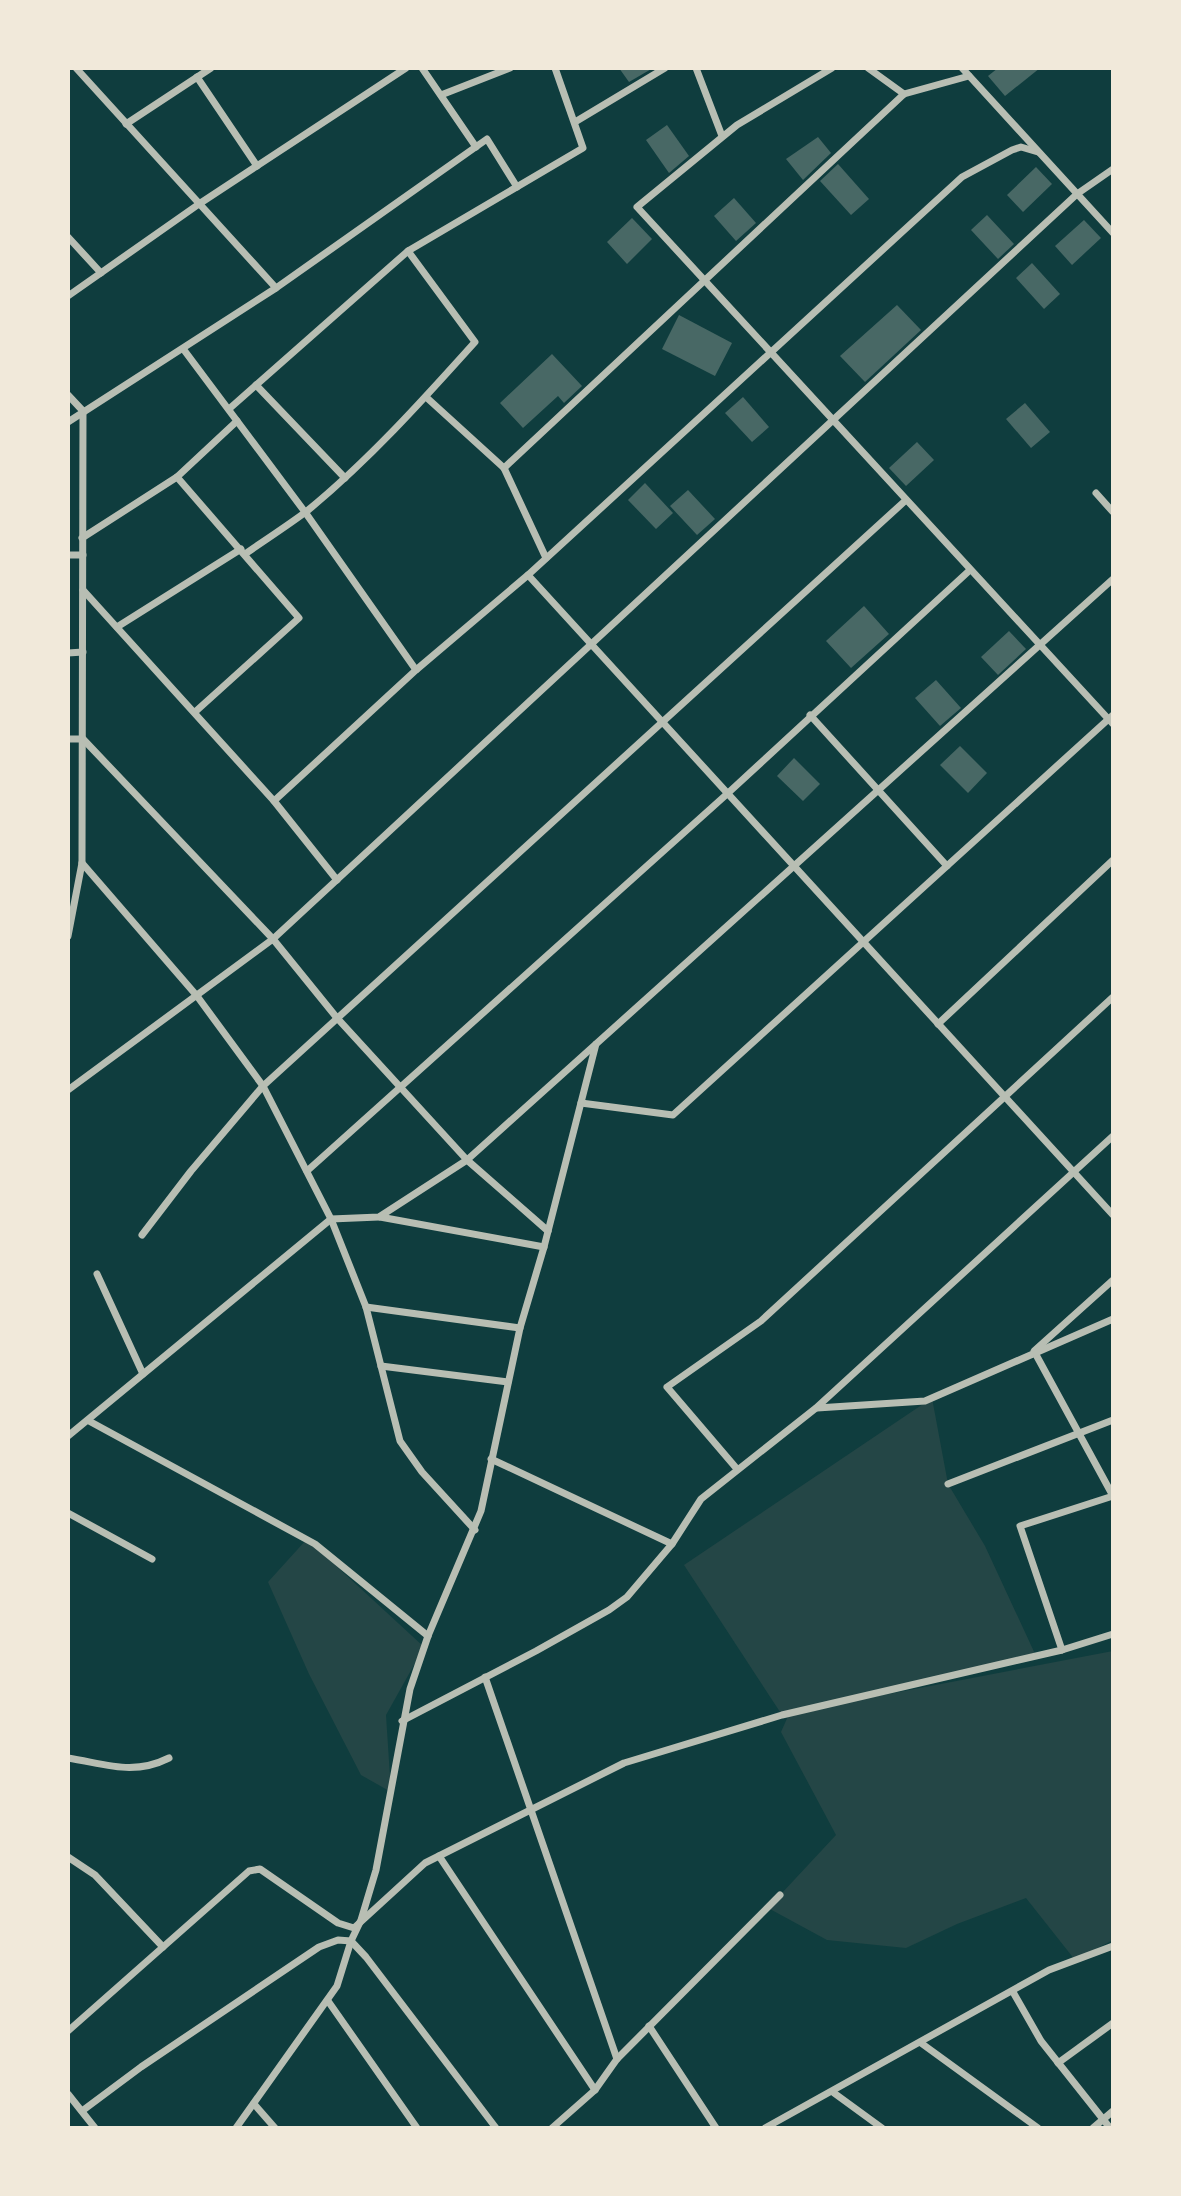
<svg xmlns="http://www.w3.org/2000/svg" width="1181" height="2196" viewBox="0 0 1181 2196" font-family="'Noto Sans',sans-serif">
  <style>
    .green { fill: #244646 }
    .building { fill: #486865 }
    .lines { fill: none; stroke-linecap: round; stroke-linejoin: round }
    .minor { stroke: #b8beb3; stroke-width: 7 }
  </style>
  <rect width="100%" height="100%" fill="#0f3d3e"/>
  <!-- green -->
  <g class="green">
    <polygon points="932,1398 948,1484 985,1546 1036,1656 815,1708 1113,1651 1113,1940 1075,1960 1026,1898 957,1924 906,1948 827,1940 768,1908 836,1835 781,1732 789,1714 782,1715 684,1565"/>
    <polygon points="307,1539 424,1647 386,1715 391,1792 361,1775 309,1674 268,1582"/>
  </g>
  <!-- building -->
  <g class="building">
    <polygon points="619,68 653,68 629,82"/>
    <polygon points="998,68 1040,68 1005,96 988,76"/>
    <polygon points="667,125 689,156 669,173 646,140"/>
    <polygon points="818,137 831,153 803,180 786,159"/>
    <polygon points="838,164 869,199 851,215 820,181"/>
    <polygon points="1036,167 1052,184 1023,212 1007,195"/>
    <polygon points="734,198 756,223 736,241 714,216"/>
    <polygon points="987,215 1014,244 998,259 971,230"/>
    <polygon points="632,218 652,239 627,264 607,242"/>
    <polygon points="1084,220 1101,238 1072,265 1055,246"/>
    <polygon points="1032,263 1060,294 1044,309 1016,278"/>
    <polygon points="897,305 921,330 865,382 840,356"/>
    <polygon points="679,315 732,343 715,376 662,349"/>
    <polygon points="552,354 582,386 564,403 558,396 523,428 500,403"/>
    <polygon points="743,397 769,427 752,442 725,413"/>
    <polygon points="1025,403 1050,432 1031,448 1006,419"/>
    <polygon points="917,442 934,460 906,486 889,468"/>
    <polygon points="645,483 673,513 656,529 628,500"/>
    <polygon points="688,490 715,519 697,535 670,506"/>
    <polygon points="864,606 889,634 851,668 826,641"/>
    <polygon points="1009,631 1026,649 998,675 981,657"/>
    <polygon points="936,680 961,708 940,726 915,698"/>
    <polygon points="960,746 987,773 968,793 940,765"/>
    <polygon points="794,758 820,784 803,801 777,776"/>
  </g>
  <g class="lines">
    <!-- minor -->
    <g class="minor">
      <polyline points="76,68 276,288"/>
      <polyline points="422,68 476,147"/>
      <polyline points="696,68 722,136"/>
      <polyline points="832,68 737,125 637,207 1113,724"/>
      <polyline points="868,68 904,94"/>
      <polyline points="962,68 1113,233"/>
      <polyline points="197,77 257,166"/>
      <polyline points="441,95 510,68"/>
      <polyline points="575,122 665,68"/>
      <polyline points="126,124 211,68"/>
      <polyline points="68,237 101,273"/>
      <polyline points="68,296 199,204 406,68"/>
      <polyline points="184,350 305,512 416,670"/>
      <polyline points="256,385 345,478"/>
      <polyline points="68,395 83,411 82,863 68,936"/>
      <polyline points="426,397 504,468 546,558"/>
      <polyline points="229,409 408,251 583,148 555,68"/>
      <polyline points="68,422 276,288 487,139 517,187"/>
      <polyline points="504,468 904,94 969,76"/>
      <polyline points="177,477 299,618 195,712"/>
      <polyline points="1096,493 1113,512"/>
      <polyline points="82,538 177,477 237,421"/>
      <path d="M245,554C265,540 287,526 307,511C368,461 422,401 475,342L408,251"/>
      <polyline points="68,555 83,555"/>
      <polyline points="528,575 1113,1215"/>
      <polyline points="83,590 274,801 337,880"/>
      <polyline points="117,627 241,549"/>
      <polyline points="68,653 83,652"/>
      <polyline points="810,715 947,866"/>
      <polyline points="68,739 83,739 273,939 337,1018 467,1160 548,1231"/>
      <polyline points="274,801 416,670 528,575 962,177 1012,150 1021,147 1038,152"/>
      <polyline points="82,863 197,996 263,1086 331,1219 366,1307 400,1441 422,1472 475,1530"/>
      <polyline points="938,1024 1113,860"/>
      <polyline points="68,1090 273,939 1077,194 1113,169"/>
      <polyline points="581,1103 673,1115 1113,715"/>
      <polyline points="307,1171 727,794 970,570"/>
      <polyline points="380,1217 544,1247"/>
      <polyline points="142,1235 191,1171 263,1086 906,500"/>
      <polyline points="97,1274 143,1374"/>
      <polyline points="1113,1280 1034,1351 1113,1496"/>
      <polyline points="366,1307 520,1328"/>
      <polyline points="381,1366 508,1382"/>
      <polyline points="817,1408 925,1401 1113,1319"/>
      <polyline points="89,1421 315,1544 428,1636"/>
      <polyline points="68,1436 331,1219 379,1217 467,1160 1113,579"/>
      <polyline points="491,1459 672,1544"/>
      <polyline points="737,1469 667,1387 761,1321 1113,997"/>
      <polyline points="948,1484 1113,1420"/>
      <polyline points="68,1513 152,1559"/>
      <polyline points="1062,1650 1020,1526 1113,1496"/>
      <polyline points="485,1677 617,2059"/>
      <polyline points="402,1721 536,1651 609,1610 627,1597 672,1544 701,1499 816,1408 1113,1136"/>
      <path d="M68,1758C106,1764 133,1776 169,1758"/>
      <polyline points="439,1856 595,2090"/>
      <polyline points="68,1857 95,1875 163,1947"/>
      <polyline points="1013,1992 1041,2041 1110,2128"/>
      <polyline points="328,2001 417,2128"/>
      <polyline points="649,2026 716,2128"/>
      <polyline points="68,2031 249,1871 260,1869 338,1923 354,1928 425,1863 624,1763 782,1715 1062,1650 1113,1634"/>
      <polyline points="921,2043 1038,2128"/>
      <polyline points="1058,2063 1113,2023"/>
      <polyline points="834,2093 882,2128"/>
      <polyline points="68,2094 95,2128"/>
      <polyline points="254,2104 275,2128"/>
      <polyline points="82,2111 141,2067 319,1947 338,1940 351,1941 366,1957 496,2128"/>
      <polyline points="236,2128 337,1986 351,1941 361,1920 376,1870 410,1689 428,1636 481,1511 520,1328 544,1247 596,1044"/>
      <polyline points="552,2128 595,2090 617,2059 780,1895"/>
      <polyline points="765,2128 1049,1970 1113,1946"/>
      <polyline points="1093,2128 1113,2111"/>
    </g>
  </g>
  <!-- border -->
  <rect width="1181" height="2196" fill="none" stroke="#f1e9da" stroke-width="140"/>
</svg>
